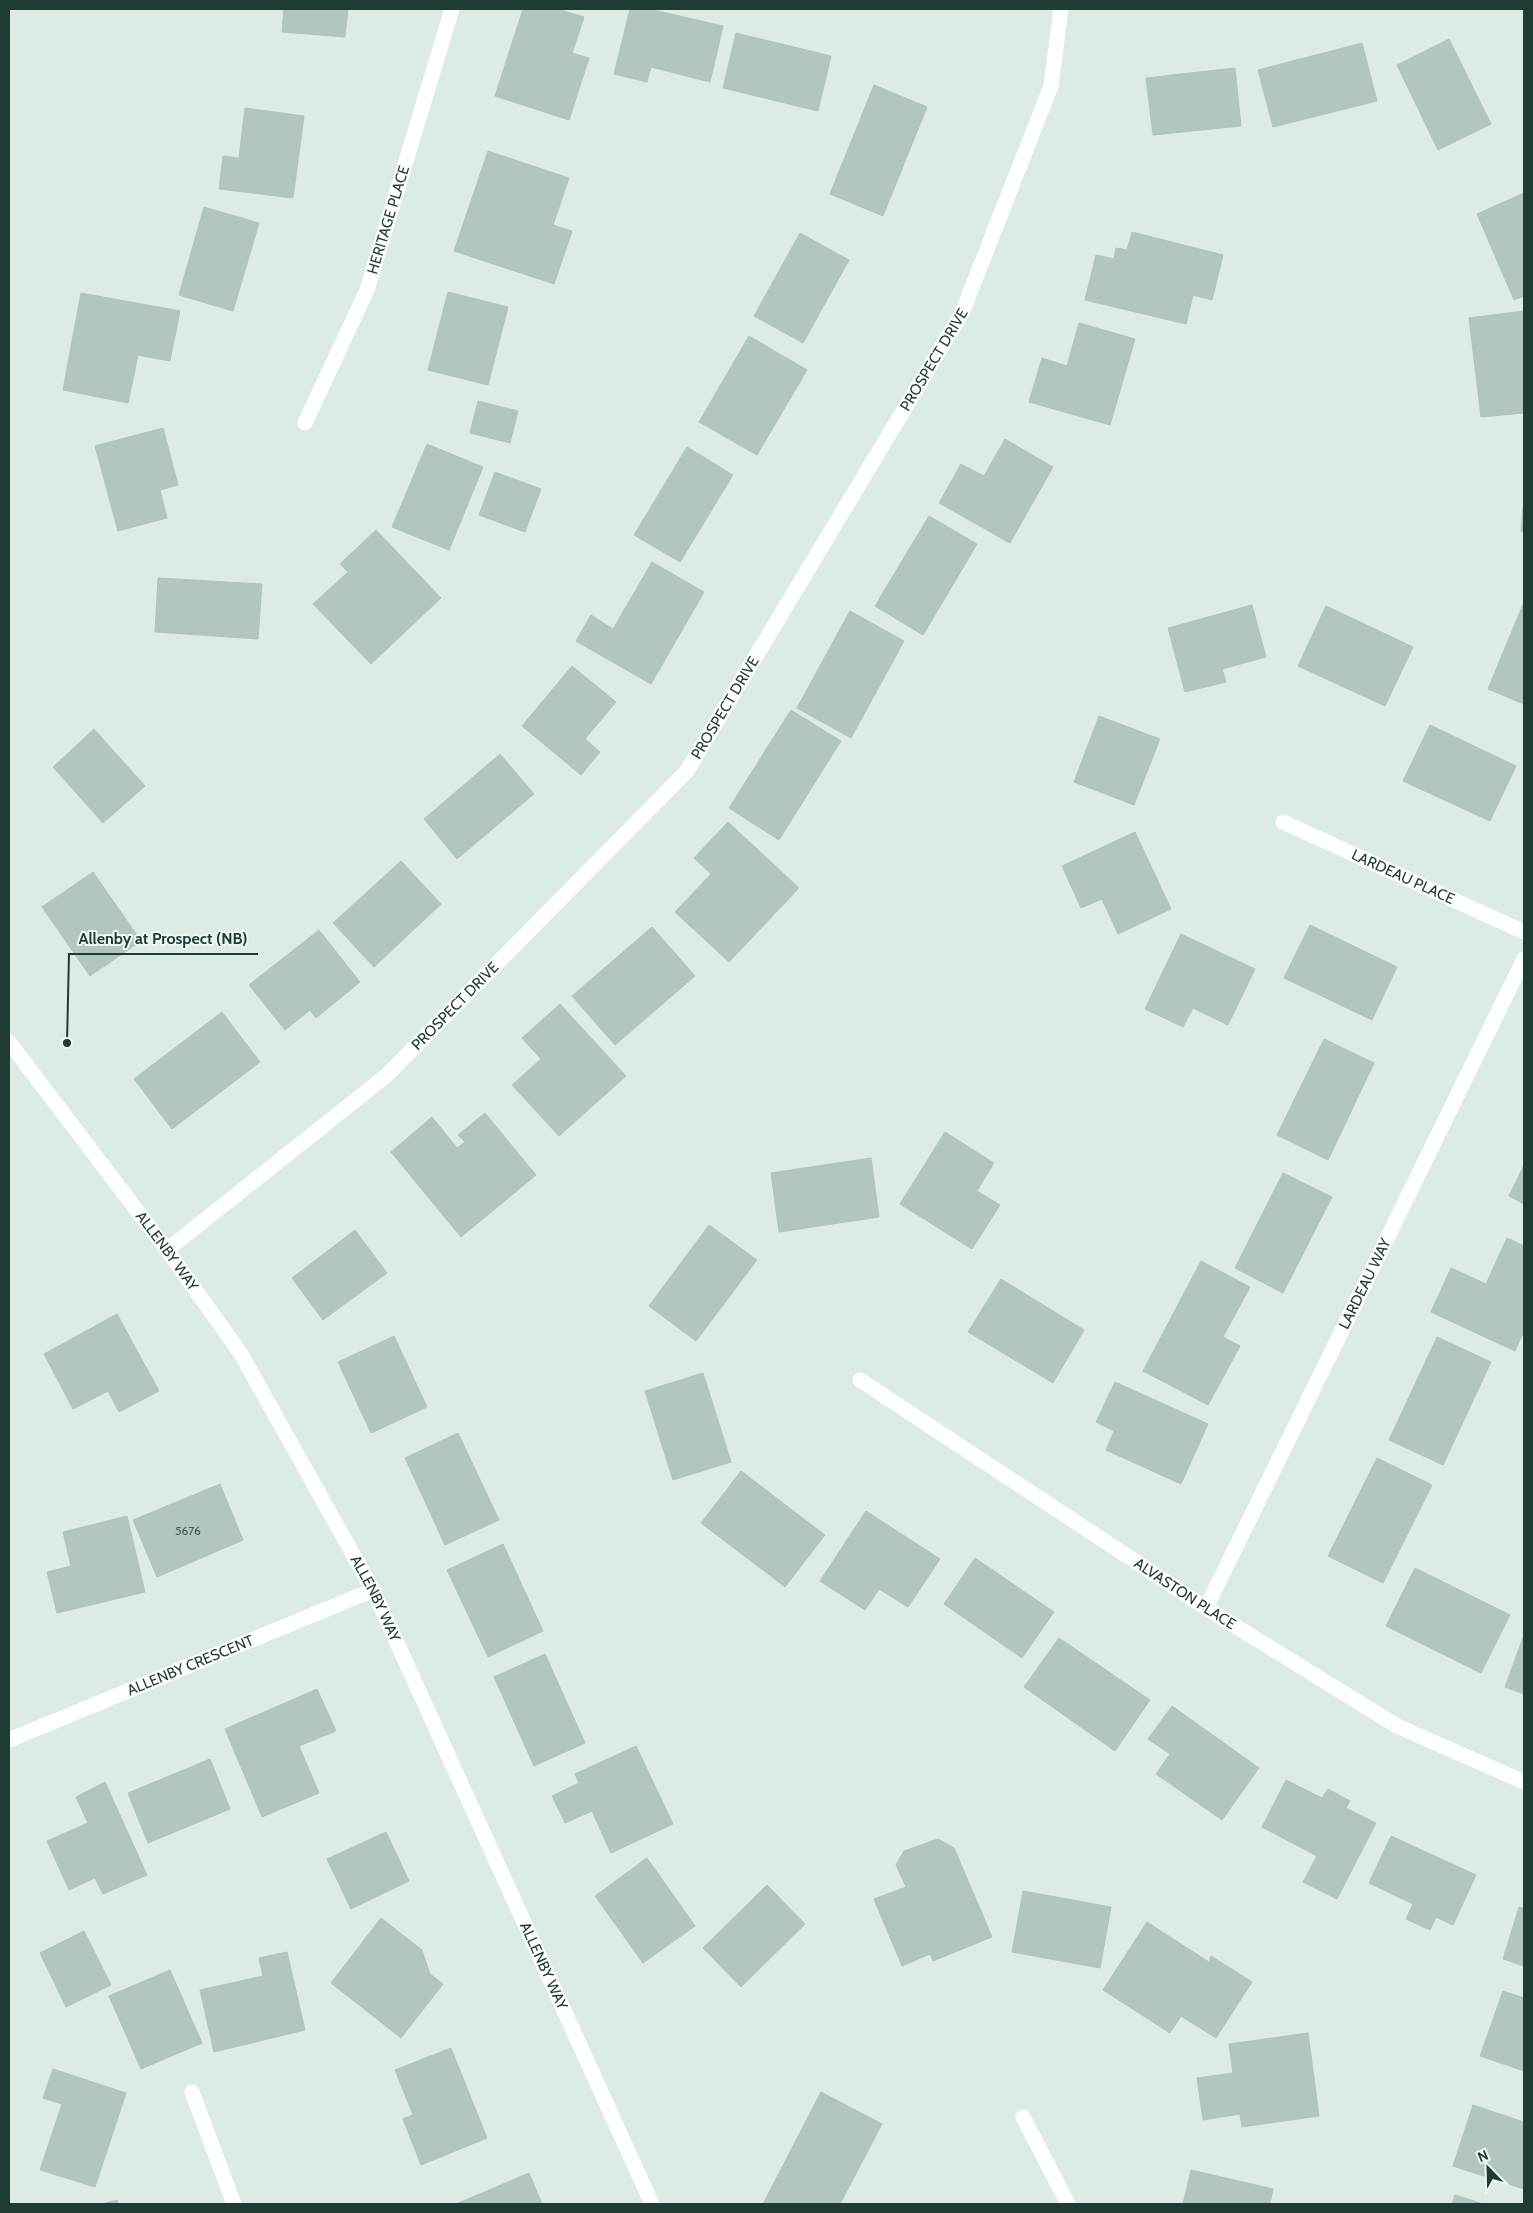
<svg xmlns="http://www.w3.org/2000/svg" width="1533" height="2213" viewBox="0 0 1533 2213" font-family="Cabin,sans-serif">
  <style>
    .building { fill: #b2c5be; stroke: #afc4bc }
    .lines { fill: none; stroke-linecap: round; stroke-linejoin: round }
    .minor { stroke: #fff; stroke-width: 15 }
    .tertiary { stroke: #fff; stroke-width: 15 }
    .labels { text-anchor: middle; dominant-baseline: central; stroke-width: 4; stroke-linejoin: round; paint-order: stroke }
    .number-label { font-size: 12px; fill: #435e56 }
    .street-label { font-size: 15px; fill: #1e3b34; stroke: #eef7f3 }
    .leader { fill: none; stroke: #1e3b34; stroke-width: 2 }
    .callout-dot { fill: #1e3b34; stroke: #eef7f3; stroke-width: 2 }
    .callout-label { font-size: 16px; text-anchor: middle; font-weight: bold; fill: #1e3b34; stroke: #eef7f3; stroke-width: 4; stroke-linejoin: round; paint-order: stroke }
  </style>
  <rect width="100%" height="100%" fill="#ddebe5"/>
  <!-- building -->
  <g class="building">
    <polygon points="284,9 348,9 345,37 282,32"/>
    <polygon points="523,9 557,9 584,17 572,53 589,58 569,120 495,96"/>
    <polygon points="630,9 649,9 723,26 710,82 651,67 647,82 614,74"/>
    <polygon points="736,33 831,56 818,111 723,88"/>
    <polygon points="1449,39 1491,124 1438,150 1397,65"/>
    <polygon points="1362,43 1377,101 1273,127 1258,70"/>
    <polygon points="1235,68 1241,126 1153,135 1146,78"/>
    <polygon points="874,85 927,107 883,216 830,194"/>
    <polygon points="245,108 304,116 293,198 219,189 223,156 239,158"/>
    <polygon points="488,151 569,178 553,225 572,231 554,284 454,251"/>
    <polygon points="1524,193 1524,296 1514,300 1477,214"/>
    <polygon points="204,207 259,223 233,311 179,295"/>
    <polygon points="1132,232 1223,255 1212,300 1193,295 1186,324 1085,300 1096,255 1114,259 1116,248 1127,250"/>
    <polygon points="800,233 849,260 803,343 754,316"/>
    <polygon points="448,292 508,307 488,385 428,370"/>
    <polygon points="81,293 180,311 170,361 138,355 128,403 63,390"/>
    <polygon points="1524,311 1524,413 1481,417 1469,318"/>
    <polygon points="1079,323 1135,339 1110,425 1029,402 1042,358 1067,366"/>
    <polygon points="749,336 807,370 757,455 699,422"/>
    <polygon points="478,401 518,411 510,443 470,433"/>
    <polygon points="163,428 178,485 160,490 167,518 118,531 95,446"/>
    <polygon points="1005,439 1053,467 1010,543 939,503 961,464 984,476"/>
    <polygon points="427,444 483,467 449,550 392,527"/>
    <polygon points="687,447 733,475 680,562 634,535"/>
    <polygon points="495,472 541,489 525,532 479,515"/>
    <polygon points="1524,499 1524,532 1521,531"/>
    <polygon points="929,516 977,544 923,635 875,606"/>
    <polygon points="376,530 441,598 371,664 313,604 348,572 340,564"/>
    <polygon points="652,562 704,592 651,684 576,641 591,615 613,629"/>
    <polygon points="158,578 262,584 258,639 155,632"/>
    <polygon points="1524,602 1524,704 1488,689"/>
    <polygon points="1252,605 1266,657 1222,669 1226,682 1185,692 1168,628"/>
    <polygon points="1326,606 1413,647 1385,706 1298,666"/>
    <polygon points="850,611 904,641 851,738 797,708"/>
    <polygon points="572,666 616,702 585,739 600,752 581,775 522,726"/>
    <polygon points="791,710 841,741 779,840 729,808"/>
    <polygon points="1099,716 1160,739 1134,805 1074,782"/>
    <polygon points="1430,725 1516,766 1490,821 1403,781"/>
    <polygon points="94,729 145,786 103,823 53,767"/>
    <polygon points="500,754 534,794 457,859 424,819"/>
    <polygon points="728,822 799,888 729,962 675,912 711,874 694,858"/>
    <polygon points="1135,832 1171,909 1118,934 1102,899 1081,908 1062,866"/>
    <polygon points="401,861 441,904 374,967 333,923"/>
    <polygon points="93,872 141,941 90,976 42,907"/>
    <polygon points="1310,925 1397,967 1372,1020 1284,978"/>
    <polygon points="652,927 695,976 615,1045 572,996"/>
    <polygon points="319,930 360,982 316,1018 310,1010 285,1030 249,985"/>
    <polygon points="1181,934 1255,969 1228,1025 1193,1008 1183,1027 1145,1009"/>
    <polygon points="560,1004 626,1076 559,1136 512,1085 541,1059 522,1038"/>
    <polygon points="222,1012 260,1062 172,1129 134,1079"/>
    <polygon points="1324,1039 1374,1063 1328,1160 1277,1135"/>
    <polygon points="485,1113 536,1175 461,1237 391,1152 432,1117 457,1148 465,1142 458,1135"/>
    <polygon points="945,1132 994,1163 977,1191 1000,1205 972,1249 900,1204"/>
    <polygon points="871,1158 879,1217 779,1232 771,1173"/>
    <polygon points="1524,1165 1524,1204 1509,1196"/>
    <polygon points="1283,1173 1332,1197 1283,1293 1235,1268"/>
    <polygon points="709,1225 757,1260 696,1341 649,1306"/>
    <polygon points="355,1230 387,1273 323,1320 292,1278"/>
    <polygon points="1507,1238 1524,1246 1524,1331 1515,1351 1431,1312 1451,1268 1486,1284"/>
    <polygon points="1201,1261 1250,1287 1223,1337 1240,1346 1208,1405 1143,1371"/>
    <polygon points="1001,1279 1084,1330 1053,1383 968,1332"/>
    <polygon points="117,1314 159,1391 119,1412 108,1391 73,1409 44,1354"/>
    <polygon points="394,1336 427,1407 371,1433 338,1362"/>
    <polygon points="1437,1337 1491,1362 1443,1465 1389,1440"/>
    <polygon points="703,1373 731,1462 673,1480 645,1391"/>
    <polygon points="1115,1382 1208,1424 1181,1484 1106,1450 1114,1431 1096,1422"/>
    <polygon points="458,1433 499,1520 445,1545 405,1458"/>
    <polygon points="1377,1458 1432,1485 1383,1583 1328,1556"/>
    <polygon points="741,1471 825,1535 785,1587 701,1523"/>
    <polygon points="220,1484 243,1540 157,1577 133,1520"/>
    <polygon points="866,1511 940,1559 908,1607 879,1589 865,1610 820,1581"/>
    <polygon points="127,1516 145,1592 57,1613 47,1572 71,1566 63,1532"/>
    <polygon points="503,1544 543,1631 488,1657 447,1570"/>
    <polygon points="975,1558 1054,1612 1022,1658 944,1604"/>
    <polygon points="1415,1568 1510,1615 1481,1673 1386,1626"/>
    <polygon points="1524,1635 1524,1694 1505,1687"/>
    <polygon points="1059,1638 1150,1700 1115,1751 1024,1687"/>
    <polygon points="545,1654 585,1743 534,1766 494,1677"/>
    <polygon points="317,1689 336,1731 299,1746 319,1793 262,1817 225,1729"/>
    <polygon points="1172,1706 1259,1768 1222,1820 1156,1774 1170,1754 1148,1739"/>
    <polygon points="636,1746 673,1824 611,1853 592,1811 565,1823 552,1796 579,1783 575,1774"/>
    <polygon points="210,1759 230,1809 148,1843 128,1793"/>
    <polygon points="1286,1780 1322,1798 1328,1789 1350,1801 1346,1808 1376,1823 1337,1899 1303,1882 1317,1856 1262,1827"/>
    <polygon points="105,1782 147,1875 103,1894 95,1878 69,1890 47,1841 88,1823 76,1797"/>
    <polygon points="386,1832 409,1881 351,1909 327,1859"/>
    <polygon points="1391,1836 1476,1875 1453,1925 1436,1917 1430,1930 1406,1919 1413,1904 1369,1883"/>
    <polygon points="938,1839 954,1848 992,1937 933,1961 930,1954 902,1966 874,1899 906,1887 896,1865 904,1851"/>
    <polygon points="647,1858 695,1926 643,1963 595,1896"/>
    <polygon points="767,1885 805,1924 741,1987 703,1948"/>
    <polygon points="1023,1891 1111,1907 1100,1968 1012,1952"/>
    <polygon points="1519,1907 1524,1908 1524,1966 1503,1959"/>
    <polygon points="381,1918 422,1950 430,1974 443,1984 401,2038 331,1983"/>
    <polygon points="1147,1922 1209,1962 1211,1956 1252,1982 1216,2038 1181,2016 1170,2033 1103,1990"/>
    <polygon points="84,1931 111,1985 66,2007 40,1953"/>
    <polygon points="287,1952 305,2030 214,2052 200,1990 263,1976 259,1958"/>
    <polygon points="170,1970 202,2043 141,2069 109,1996"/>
    <polygon points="1503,1991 1524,1998 1524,2071 1480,2056"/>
    <polygon points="1308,2033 1319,2116 1242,2127 1240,2114 1203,2120 1197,2078 1233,2073 1229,2044"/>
    <polygon points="451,2048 487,2138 421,2165 403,2119 413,2115 395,2070"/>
    <polygon points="53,2069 126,2093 95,2187 40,2170 62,2104 43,2098"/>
    <polygon points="821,2092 882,2124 840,2204 763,2204"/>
    <polygon points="1473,2105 1524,2122 1524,2189 1453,2166"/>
    <polygon points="1191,2170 1273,2189 1270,2204 1183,2204"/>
    <polygon points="529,2173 542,2204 456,2204"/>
    <polygon points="1455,2195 1483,2204 1452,2204"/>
    <polygon points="117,2200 118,2204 102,2204"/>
  </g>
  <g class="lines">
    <!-- minor -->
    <g class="minor">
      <path id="s1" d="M305,423L367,290L452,9"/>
      <path id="s2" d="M1283,822L1524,932"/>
      <path id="s3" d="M167,1250L387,1075L687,771L962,313L1051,86L1061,9"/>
      <path id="s4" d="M860,1380L1206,1608L1397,1726L1524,1782"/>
      <path id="s5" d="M1206,1608L1524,959"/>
      <path id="s6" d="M9,1740L373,1590"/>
      <polyline points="192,2092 234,2204"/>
      <polyline points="1023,2117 1068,2204"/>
    </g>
    <!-- tertiary -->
    <path class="tertiary" id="s7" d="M9,1042L167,1250L241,1354L373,1590L652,2204"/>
  </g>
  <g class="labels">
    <!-- number labels -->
    <g class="number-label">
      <text x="188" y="1530">5676</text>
    </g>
    <!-- street labels -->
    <g class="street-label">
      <text stroke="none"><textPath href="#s1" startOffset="220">HERITAGE PLACE</textPath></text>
      <text stroke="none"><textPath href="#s3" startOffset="1188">PROSPECT DRIVE</textPath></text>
      <text stroke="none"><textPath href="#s3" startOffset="782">PROSPECT DRIVE</textPath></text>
      <text stroke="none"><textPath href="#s2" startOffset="132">LARDEAU PLACE</textPath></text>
      <text stroke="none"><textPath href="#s3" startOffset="378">PROSPECT DRIVE</textPath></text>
      <text stroke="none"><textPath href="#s7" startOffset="262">ALLENBY WAY</textPath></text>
      <text stroke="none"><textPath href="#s5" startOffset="361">LARDEAU WAY</textPath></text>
      <text stroke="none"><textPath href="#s4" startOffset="389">ALVASTON PLACE</textPath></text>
      <text stroke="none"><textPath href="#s7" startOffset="668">ALLENBY WAY</textPath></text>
      <text stroke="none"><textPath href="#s6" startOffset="196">ALLENBY CRESCENT</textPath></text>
      <text stroke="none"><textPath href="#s7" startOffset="1072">ALLENBY WAY</textPath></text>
    </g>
  </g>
  <!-- callouts -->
  <path class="leader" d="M67 1043L69 954H258"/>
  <circle class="callout-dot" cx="67" cy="1043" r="5"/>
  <g class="callout-label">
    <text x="163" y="944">Allenby at Prospect (NB)</text>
  </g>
  <!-- border -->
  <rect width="1533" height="2213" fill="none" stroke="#1e3b34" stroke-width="20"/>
  <!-- north arrow -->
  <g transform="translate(1488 2168) rotate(337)" stroke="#eef7f3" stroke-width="4" paint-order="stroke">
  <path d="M0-4L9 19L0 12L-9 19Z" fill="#1e3b34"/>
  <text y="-8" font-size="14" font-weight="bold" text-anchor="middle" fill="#1e3b34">N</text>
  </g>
</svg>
